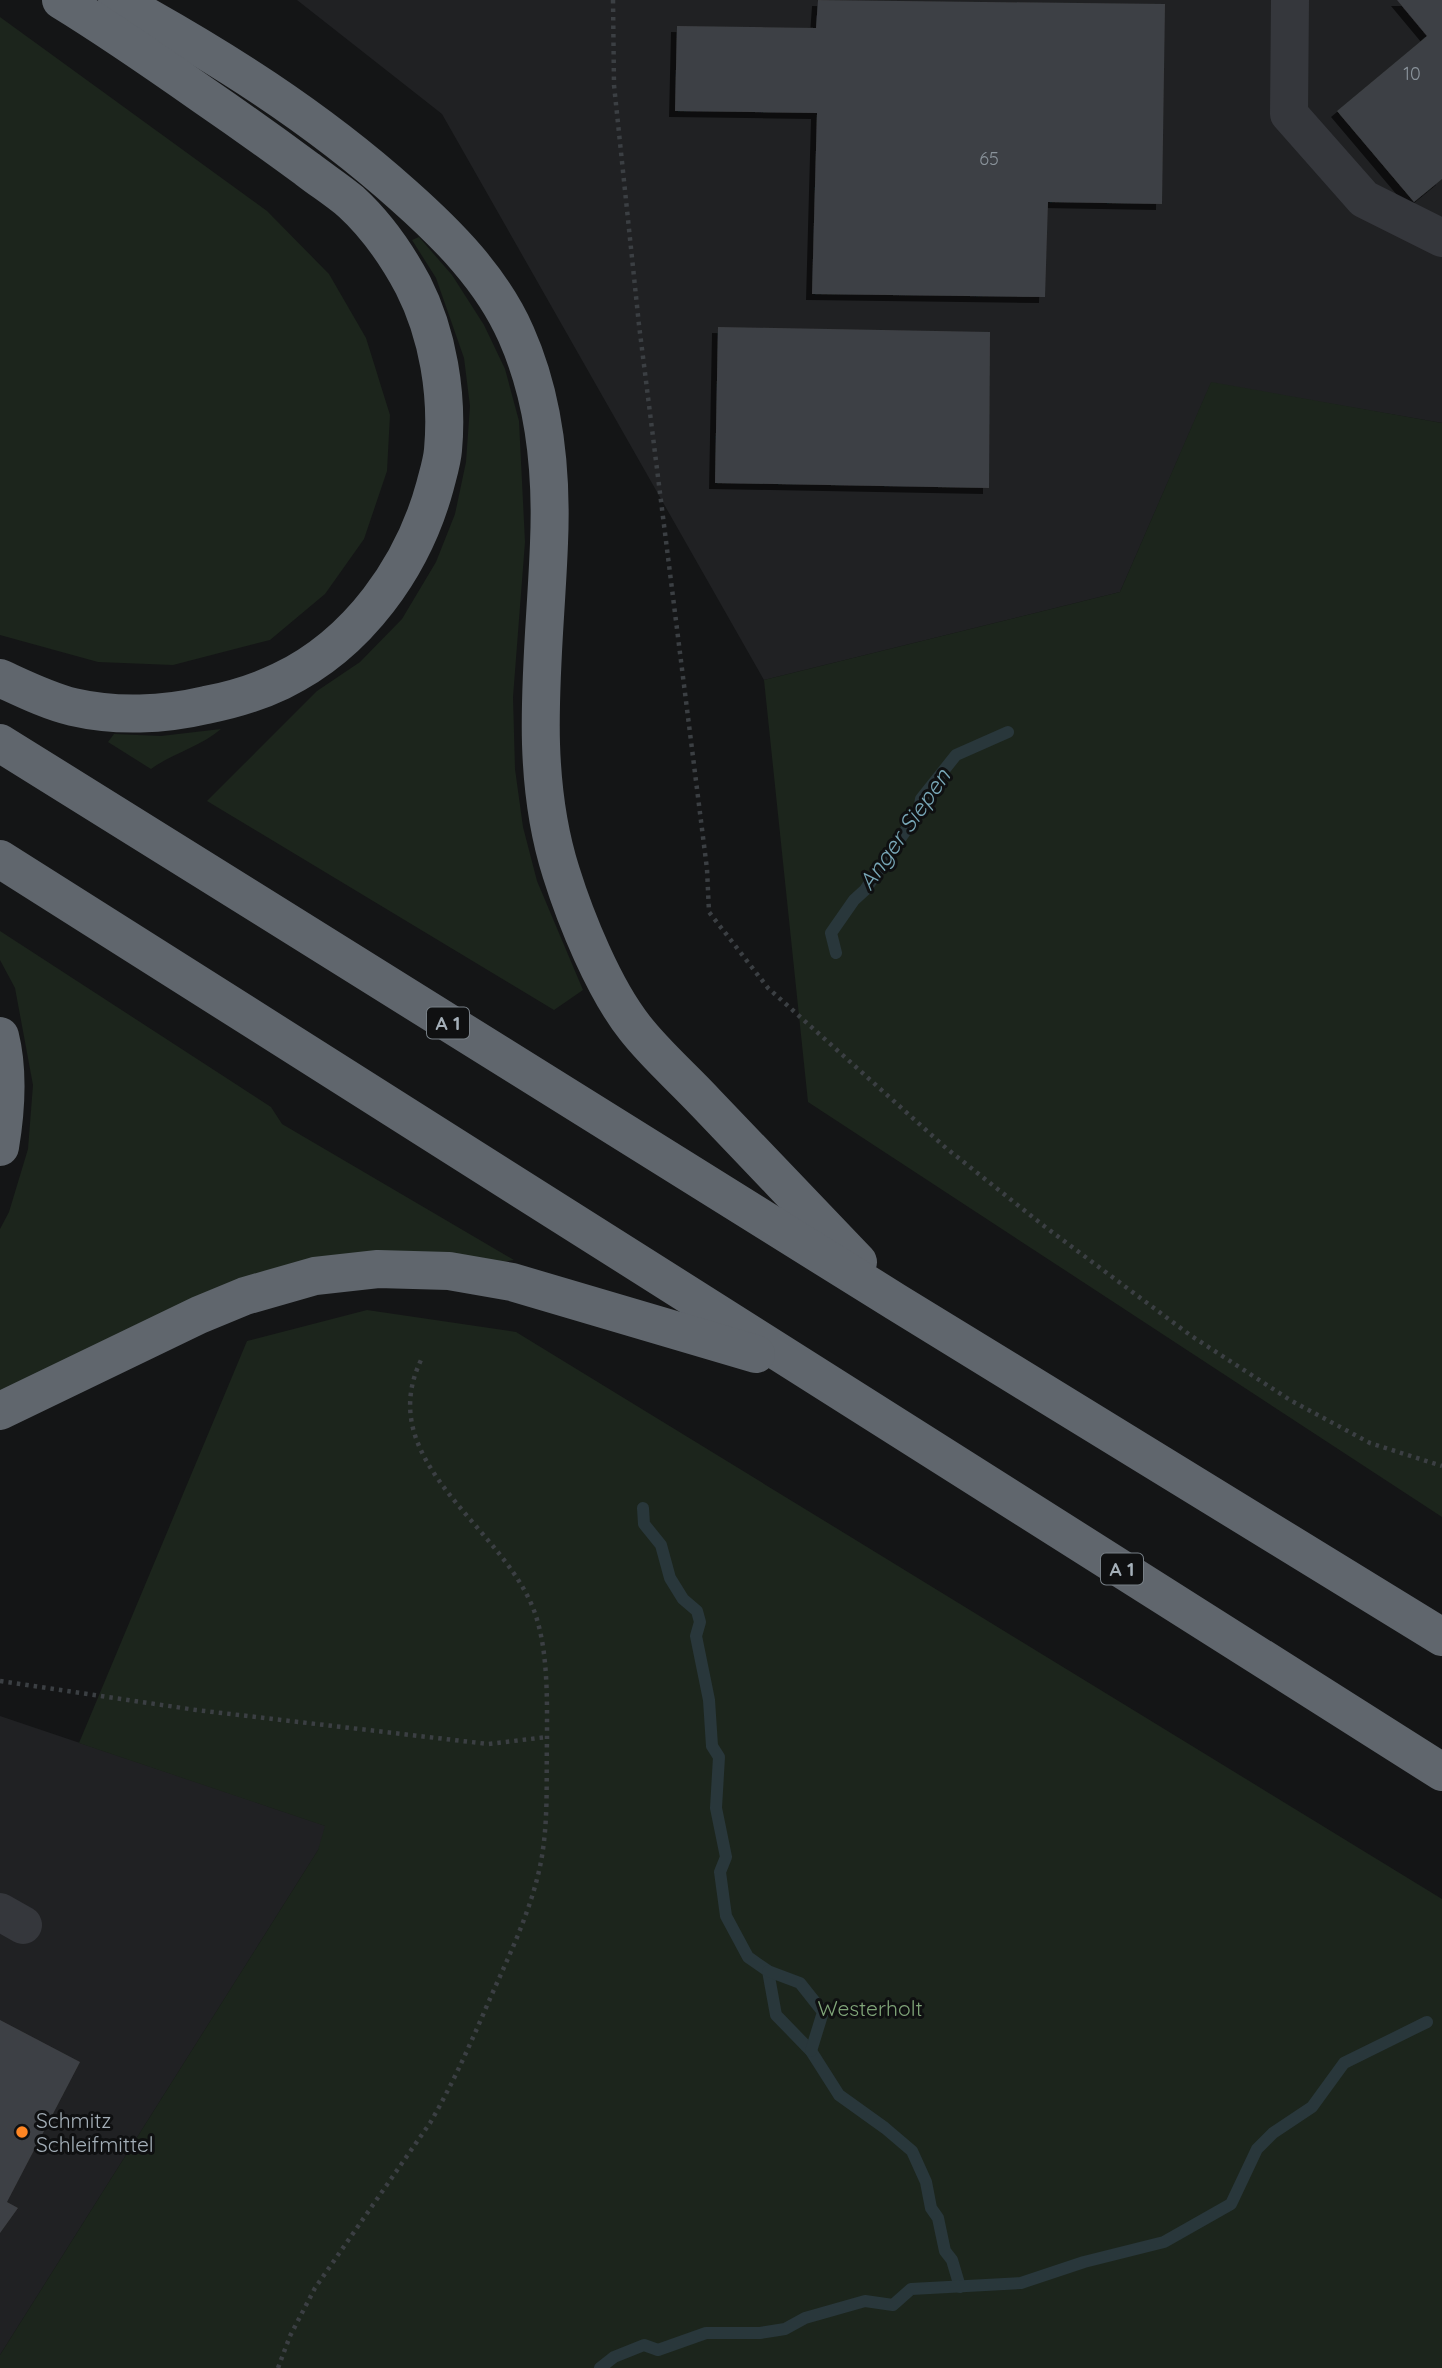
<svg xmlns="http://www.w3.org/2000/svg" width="1442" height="2368" viewBox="0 0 1442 2368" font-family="Quicksand,sans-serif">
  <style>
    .built { fill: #202123 }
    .green { fill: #1c251c }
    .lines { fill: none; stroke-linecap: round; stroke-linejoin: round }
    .stream { stroke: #29373b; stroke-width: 12 }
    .building { fill: #3e4044; filter: url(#shadow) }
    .path { stroke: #3b3f43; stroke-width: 4.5; stroke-dasharray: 3.5 5; stroke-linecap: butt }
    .minor { stroke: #35373c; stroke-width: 38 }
    .highway { stroke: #60666d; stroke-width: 38 }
    .poi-dot { fill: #ff8623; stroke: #0f1011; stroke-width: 2.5 }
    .labels { text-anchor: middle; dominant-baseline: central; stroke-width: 6; stroke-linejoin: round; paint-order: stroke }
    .number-label { font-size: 18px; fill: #8a939b }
    .shield { fill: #0f1011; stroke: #777f86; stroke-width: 2 }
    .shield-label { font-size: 19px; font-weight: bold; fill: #a4afb8 }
    .park-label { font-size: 21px; fill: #80a579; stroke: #0f1011 }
    .poi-label { font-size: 21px; fill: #a4afb8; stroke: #0f1011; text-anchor: start }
    .water-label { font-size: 23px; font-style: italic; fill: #78a7b7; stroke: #0f1011 }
  </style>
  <defs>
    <filter id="shadow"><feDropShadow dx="-6" dy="6" stdDeviation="0" flood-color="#0009"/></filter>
  </defs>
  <rect width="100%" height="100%" fill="#141516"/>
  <!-- built -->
  <g class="built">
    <polygon points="297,0 1442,0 1442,423 1211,383 1120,592 764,680 442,114"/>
    <polygon points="0,1716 332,1828 0,2355"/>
  </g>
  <!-- green -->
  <g class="green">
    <polygon points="0,17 267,211 329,274 366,338 390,415 387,471 364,539 325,594 270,640 173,665 98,662 0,635"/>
    <polygon points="419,237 452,275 484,325 505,369 519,421 525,542 513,697 515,769 523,827 537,881 583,990 554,1010 207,801 317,691 360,662 402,619 436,562 455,514 466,462 470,406 464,358 436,278 412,240"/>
    <polygon points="1211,382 1442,423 1442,1517 808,1102 764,680 1120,592"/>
    <path d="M221,729C200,747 173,753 151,769L108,742L114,734L161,736Z"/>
    <polygon points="0,931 271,1107 282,1124 514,1260 503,1262 373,1253 0,1394 0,1229 9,1212 28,1149 33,1085 15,988 0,960"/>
    <polygon points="367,1310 516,1332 1442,1899 1442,2368 0,2368 0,2355 318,1850 325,1826 79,1743 247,1341"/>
  </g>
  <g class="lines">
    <!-- stream -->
    <g class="stream">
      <polyline points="836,953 831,933 854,900 865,890 919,811 921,799 956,755 1008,732"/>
      <polyline points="643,1508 644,1524 661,1545 670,1578 683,1599 697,1611 700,1622 696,1636 709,1700 712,1746 719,1757 716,1808 726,1857 720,1872 726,1916 748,1957 768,1971 776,2015 811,2051 839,2095 885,2128 912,2151 926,2182 931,2208 938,2218 945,2251 952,2260 960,2287"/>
      <polyline points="768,1971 800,1983 823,2012 811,2051"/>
      <polyline points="600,2368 614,2357 644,2345 658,2350 706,2333 760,2333 785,2329 805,2318 865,2301 893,2305 911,2289 1021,2283 1084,2262 1164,2242 1231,2204 1257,2149 1273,2133 1312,2107 1344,2063 1427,2022"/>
    </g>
  </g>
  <!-- building -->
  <g class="building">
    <polygon points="818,0 1165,4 1162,204 1048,202 1045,297 812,294 817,113 675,111 677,26 816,28"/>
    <polygon points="1397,0 1442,0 1442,179 1414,202 1337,111 1427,36"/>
    <polygon points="718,327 990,332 989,488 715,483"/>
    <polygon points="0,2020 80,2062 7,2202 18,2208 0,2233"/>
  </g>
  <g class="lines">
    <!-- path -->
    <g class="path">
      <polyline points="613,0 614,85 639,325 707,869 709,912 768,988 946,1148 1044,1226 1190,1335 1290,1400 1370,1443 1442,1466"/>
      <polyline points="0,1681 196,1710 488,1744 547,1737"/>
      <path d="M278,2368L290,2336L315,2288L430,2123C454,2082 473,2038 492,1994C510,1954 529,1914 539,1871C549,1828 546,1783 547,1739C547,1702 548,1659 538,1623C514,1530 368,1466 422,1358"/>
    </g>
    <!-- minor -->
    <g class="minor">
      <polyline points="1290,0 1289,114 1364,199 1442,238"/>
      <polyline points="0,1912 23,1925"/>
    </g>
    <!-- highway -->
    <g class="highway">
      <path d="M117,0C218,55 316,117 403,195C447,234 492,279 516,334C545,399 552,474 549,543C545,653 527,765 561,872C576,920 604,989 635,1028C656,1055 683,1078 706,1103C757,1156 807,1209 858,1262"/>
      <path d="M0,678C24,689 48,701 73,707C116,717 164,715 206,705C232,700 258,692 281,681C358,644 413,567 435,486C438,474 442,462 443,450C448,395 438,334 413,285C397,255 375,224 351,202C337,190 321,180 307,169C273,144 238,119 203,95C156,62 110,30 61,0"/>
      <polyline points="0,743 896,1302 1442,1637"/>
      <polyline points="0,859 1442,1772"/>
      <path d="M0,1036C9,1072 6,1111 0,1147"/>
      <polyline points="0,1411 199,1315 245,1296 315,1276 378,1269 449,1271 512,1282 756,1354"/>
    </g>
  </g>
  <!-- markers -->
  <circle class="poi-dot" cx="22" cy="2132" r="7"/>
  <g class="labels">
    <!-- number labels -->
    <g class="number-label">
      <text x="1412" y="73">10</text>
      <text x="989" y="158">65</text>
    </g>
    <!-- shield labels -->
    <g class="shield">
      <rect x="427" y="1007.5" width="42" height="31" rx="5"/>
      <rect x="1101" y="1553.5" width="42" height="31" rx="5"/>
    </g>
    <g class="shield-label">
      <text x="448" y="1023">A 1</text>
      <text x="1122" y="1569">A 1</text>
    </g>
    <!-- park labels -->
    <g class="park-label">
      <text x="870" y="2008">Westerholt</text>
    </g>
    <!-- poi labels -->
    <g class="poi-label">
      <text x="36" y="2120">Schmitz<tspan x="36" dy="24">Schleifmittel</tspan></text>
    </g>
    <!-- water labels -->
    <g class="water-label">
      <text transform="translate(904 829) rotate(-55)">Anger Siepen</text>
    </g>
  </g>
</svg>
